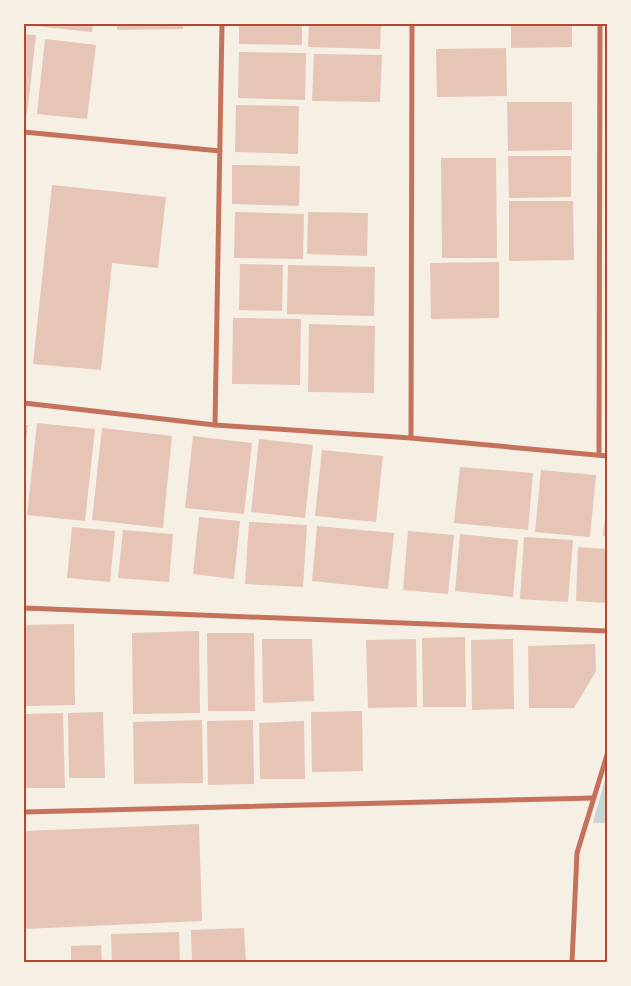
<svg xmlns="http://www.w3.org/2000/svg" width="631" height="986" viewBox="0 0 631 986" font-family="Poppins,sans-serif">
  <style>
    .water { fill: #c9d6d2 }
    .building { fill: #e6c5b7 }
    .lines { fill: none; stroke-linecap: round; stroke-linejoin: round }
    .minor { stroke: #c5725c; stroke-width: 5 }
    .neatline { fill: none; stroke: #b5482f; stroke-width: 2 }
  </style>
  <rect width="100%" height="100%" fill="#f6efe4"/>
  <!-- water -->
  <polygon class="water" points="607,773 607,823 593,823 593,822"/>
  <!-- building -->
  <g class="building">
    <polygon points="24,24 93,24 92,32 24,25"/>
    <polygon points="117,24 183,24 183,29 117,30"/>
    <polygon points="239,24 302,24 302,45 239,44"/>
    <polygon points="309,24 381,24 380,49 308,47"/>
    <polygon points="511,24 572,24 572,47 511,48"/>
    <polygon points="24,34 36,35 27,115 24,115"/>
    <polygon points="45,39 96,45 87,119 37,114"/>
    <polygon points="506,48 507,96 437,97 436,49"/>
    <polygon points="239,52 306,53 305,100 238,98"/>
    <polygon points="314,54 382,55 380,102 312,101"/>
    <polygon points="507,102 572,102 572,150 508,151"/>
    <polygon points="236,105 299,106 298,154 235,152"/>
    <polygon points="508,156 571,156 571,197 509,198"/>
    <polygon points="441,158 496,158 497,258 442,258"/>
    <polygon points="232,165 300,166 299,206 232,204"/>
    <polygon points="52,185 166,197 158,268 112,263 101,370 33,364"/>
    <polygon points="509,201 573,201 574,260 509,261"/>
    <polygon points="235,212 304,214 303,259 234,258"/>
    <polygon points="308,212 368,213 367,256 307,254"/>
    <polygon points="499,262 499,318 431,319 430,263"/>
    <polygon points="240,264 283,265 282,311 239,310"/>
    <polygon points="288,265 375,267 374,316 287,314"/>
    <polygon points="233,318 301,319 300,385 232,384"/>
    <polygon points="309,324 375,326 374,393 308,392"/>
    <polygon points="37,423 95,429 85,521 27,515"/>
    <polygon points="24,425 28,425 25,452 24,452"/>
    <polygon points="102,428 172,436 163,528 92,520"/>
    <polygon points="193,436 252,443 244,514 185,508"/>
    <polygon points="259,439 313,445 305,518 251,512"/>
    <polygon points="322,450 383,456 376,522 315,516"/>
    <polygon points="460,467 533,473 528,530 454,523"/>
    <polygon points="541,470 596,475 590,537 535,532"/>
    <polygon points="606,510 607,510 607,536 603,536"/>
    <polygon points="199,517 240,521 234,579 193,574"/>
    <polygon points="249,522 307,525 303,587 245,584"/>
    <polygon points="317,526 394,533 388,589 312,581"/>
    <polygon points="72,527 115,531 110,582 67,578"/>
    <polygon points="123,530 173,534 169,582 118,578"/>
    <polygon points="408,531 454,535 448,594 403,590"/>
    <polygon points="460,534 518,540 513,597 455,591"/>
    <polygon points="524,537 573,540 568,602 520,599"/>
    <polygon points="578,547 607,549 607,603 576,601"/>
    <polygon points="74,624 75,705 26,706 24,625"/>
    <polygon points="199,631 200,713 133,714 132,633"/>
    <polygon points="207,633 254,633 255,711 208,711"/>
    <polygon points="465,637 466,707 423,707 422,638"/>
    <polygon points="262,639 312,639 314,701 263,703"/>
    <polygon points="416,639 417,707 368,708 366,640"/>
    <polygon points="513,639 514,709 472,710 471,640"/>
    <polygon points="595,644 596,671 574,708 529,708 528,646"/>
    <polygon points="362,711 363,771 312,772 311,712"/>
    <polygon points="103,712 105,778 69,778 68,713"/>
    <polygon points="63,713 65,788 24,788 24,714"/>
    <polygon points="202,720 203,783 134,784 133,722"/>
    <polygon points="253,720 254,784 208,785 207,721"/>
    <polygon points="304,721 305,779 260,779 259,723"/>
    <polygon points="199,824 202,921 24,929 24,831"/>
    <polygon points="244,928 246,962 192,962 191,930"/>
    <polygon points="179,932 180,962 112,962 111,934"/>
    <polygon points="101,945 102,962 71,962 71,946"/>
  </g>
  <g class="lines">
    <!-- minor -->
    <g class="minor">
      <polyline points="24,132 220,151"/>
      <polyline points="24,403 215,425 411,438 607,456"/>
      <polyline points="215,425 222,24"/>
      <polyline points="411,438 412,24"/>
      <polyline points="599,455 600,24"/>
      <polyline points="24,608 607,631"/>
      <polyline points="24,812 593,798"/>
      <polyline points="572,962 577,853 607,755"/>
    </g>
  </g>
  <!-- border -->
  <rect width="631" height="986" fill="none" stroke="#f6efe4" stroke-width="50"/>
  <rect x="25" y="25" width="581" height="936" class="neatline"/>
</svg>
